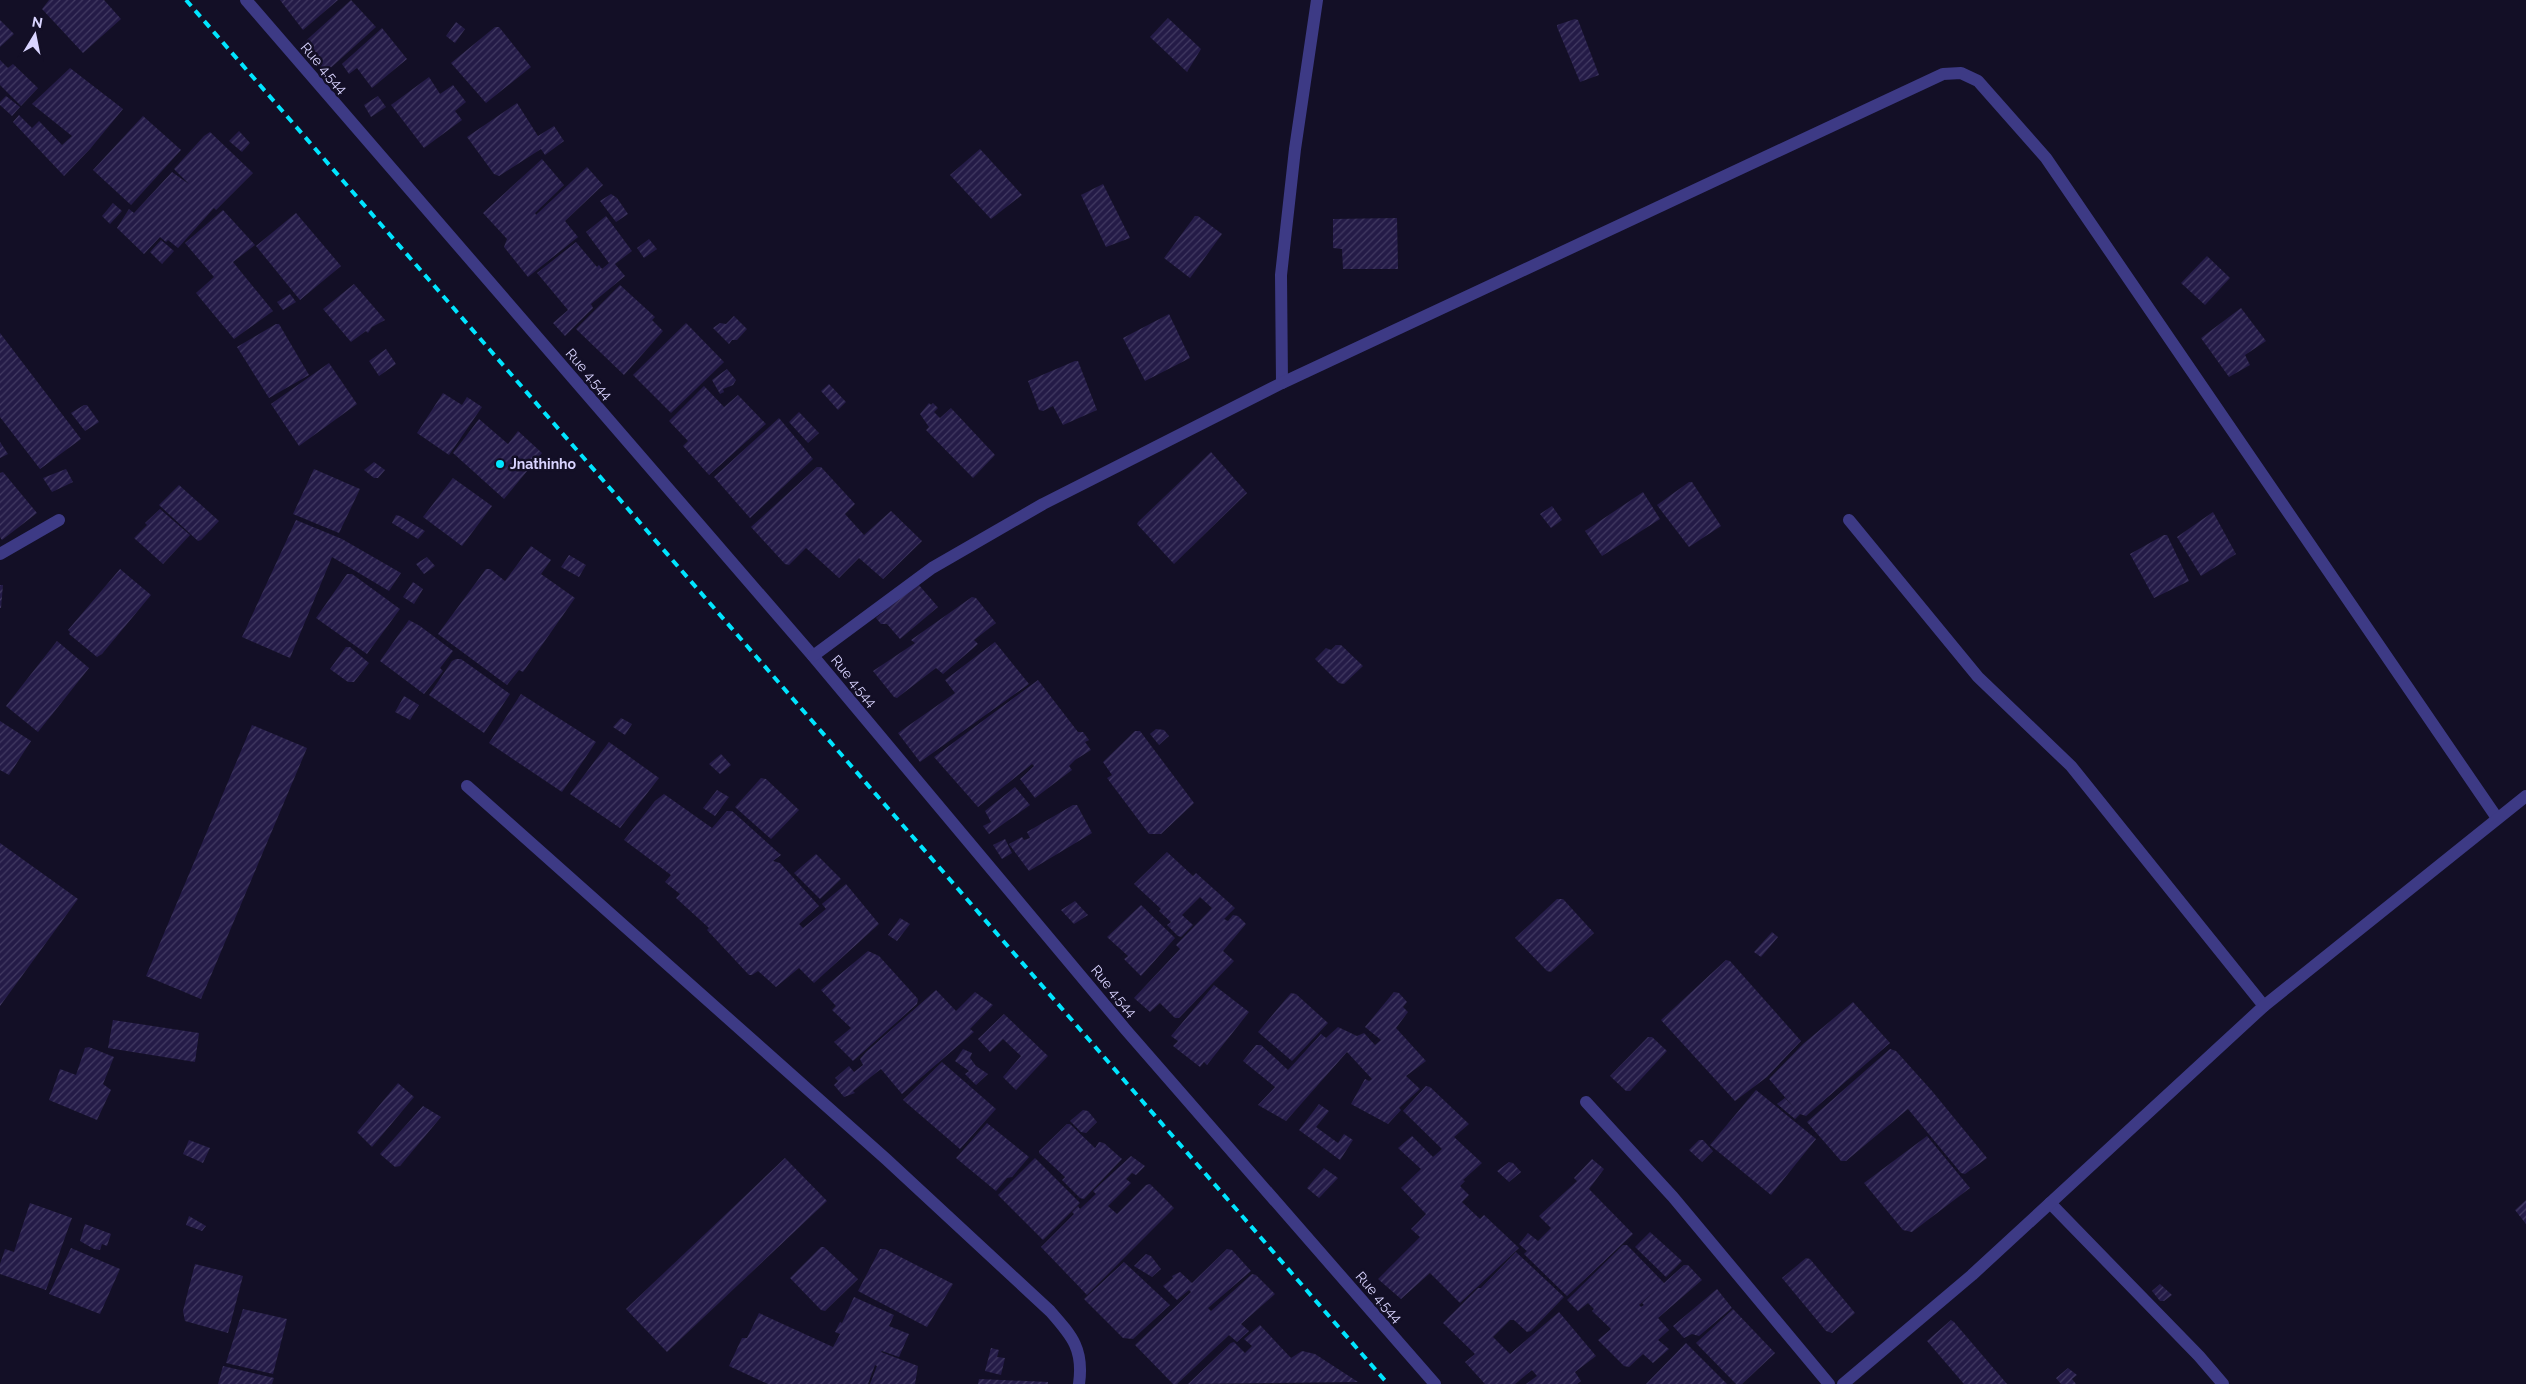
<svg xmlns="http://www.w3.org/2000/svg" width="2526" height="1384" viewBox="0 0 2526 1384" font-family="Raleway,sans-serif">
  <style>
    .building { fill: url(#building-hatch); fill-rule: evenodd }
    .lines { fill: none; stroke-linecap: round; stroke-linejoin: round }
    .minor { stroke: #3d3a85; stroke-width: 12 }
    .rail { stroke: #00e5ff; stroke-width: 4; stroke-dasharray: 8 6; stroke-linecap: butt }
    .poi-dot { fill: #00e5ff; stroke: #130f26; stroke-width: 2 }
    .labels { text-anchor: middle; dominant-baseline: central; stroke-width: 5; stroke-linejoin: round; paint-order: stroke }
    .street-label { font-size: 14px; fill: #d9d4ff; stroke: #130f26 }
    .poi-label { font-size: 14px; font-weight: bold; fill: #d9d4ff; stroke: #130f26; text-anchor: start }
  </style>
  <defs>
    <pattern id="building-hatch" width="6" height="6" patternUnits="userSpaceOnUse" patternTransform="scale(1.25)"><rect width="6" height="6" fill="#241b47"/><path d="M-1 1l2-2M0 6l6-6M5 7l2-2" fill="none" stroke="#433b63"/></pattern>
  </defs>
  <rect width="100%" height="100%" fill="#130f26"/>
  <!-- building -->
  <g class="building">
    <polygon points="49,0 104,0 121,19 83,53 42,9"/>
    <polygon points="280,0 338,0 303,30"/>
    <polygon points="351,0 376,27 325,73 300,46"/>
    <polygon points="1168,18 1201,49 1187,72 1150,37"/>
    <polygon points="1575,19 1578,20 1599,75 1580,82 1557,27 1557,25"/>
    <polygon points="0,20 14,34 0,47"/>
    <polygon points="456,22 465,29 455,43 446,36"/>
    <polygon points="495,27 499,27 531,67 486,103 451,63"/>
    <polygon points="382,28 407,59 372,88 357,68 349,74 342,64"/>
    <polygon points="0,60 8,68 13,64 38,88 21,106 0,85"/>
    <polygon points="70,68 123,109 90,149 64,176 13,122 19,115 32,128 39,121 62,145 72,136 32,104"/>
    <polygon points="429,77 440,94 453,85 466,102 455,111 462,120 424,148 391,105"/>
    <polygon points="6,96 20,107 12,116 0,105 0,102"/>
    <polygon points="378,96 386,107 371,117 364,105"/>
    <polygon points="517,103 538,136 554,126 564,141 545,155 541,149 499,176 494,174 467,137"/>
    <polygon points="143,116 181,150 131,205 93,170"/>
    <polygon points="239,131 250,143 242,152 229,141"/>
    <polygon points="210,132 253,173 216,210 214,208 178,248 168,240 166,242 160,237 144,254 117,228 129,209 134,213 172,172 189,184 174,169 204,136"/>
    <polygon points="980,149 1022,195 991,219 950,175"/>
    <polygon points="542,159 564,185 535,213 536,215 587,167 603,185 565,221 578,237 528,277 504,247 507,239 483,213"/>
    <polygon points="1103,184 1130,238 1106,247 1081,195"/>
    <polygon points="611,194 617,198 628,214 616,222 600,201"/>
    <polygon points="113,203 122,211 110,224 102,216"/>
    <polygon points="223,210 255,245 233,262 273,311 234,339 196,293 214,277 185,243"/>
    <polygon points="296,213 341,266 300,300 256,246"/>
    <polygon points="606,216 632,251 615,264 625,276 591,304 593,308 565,336 553,323 568,310 537,273 576,242 597,267 599,265 602,269 609,263 586,232"/>
    <polygon points="1195,216 1198,216 1222,234 1190,278 1164,258"/>
    <polygon points="1397,218 1398,269 1343,269 1342,249 1333,248 1333,219"/>
    <polygon points="649,239 657,249 644,258 637,248"/>
    <polygon points="161,240 174,251 162,264 150,252"/>
    <polygon points="2207,256 2230,278 2205,305 2181,283"/>
    <polygon points="354,284 385,320 372,327 368,333 366,331 351,342 323,309"/>
    <polygon points="620,285 655,317 652,320 663,331 624,375 576,329"/>
    <polygon points="290,294 296,302 283,310 277,302"/>
    <polygon points="2241,308 2266,341 2245,355 2250,365 2229,377 2201,338"/>
    <polygon points="1169,314 1190,358 1145,381 1123,338"/>
    <polygon points="734,316 747,329 737,340 732,340 729,344 713,328 720,323 726,324"/>
    <polygon points="686,323 724,362 671,413 633,375"/>
    <polygon points="276,324 279,324 309,375 269,398 237,347"/>
    <polygon points="0,333 81,439 40,469 0,417"/>
    <polygon points="386,349 396,364 379,376 369,361"/>
    <polygon points="1075,361 1078,361 1097,410 1063,425 1053,406 1043,411 1039,410 1028,381"/>
    <polygon points="329,363 357,404 299,446 271,404"/>
    <polygon points="727,369 736,380 733,385 723,389 724,392 720,394 712,380"/>
    <polygon points="829,384 846,402 838,410 821,391"/>
    <polygon points="704,386 724,407 738,395 766,424 709,475 683,446 688,441 669,421"/>
    <polygon points="443,393 462,405 467,397 482,407 449,455 417,433"/>
    <polygon points="929,403 931,405 933,403 938,408 934,412 940,418 951,408 995,455 973,478 926,430 929,427 920,414"/>
    <polygon points="84,405 87,405 99,422 85,431 71,413"/>
    <polygon points="799,412 819,433 808,443 789,422"/>
    <polygon points="779,418 813,459 750,518 714,477"/>
    <polygon points="479,419 508,444 518,431 542,453 504,499 453,453"/>
    <polygon points="0,442 8,454 0,458"/>
    <polygon points="1211,452 1247,493 1174,564 1137,524 1138,522"/>
    <polygon points="374,462 385,470 378,478 374,478 364,470"/>
    <polygon points="817,467 821,467 855,504 845,514 864,535 891,511 922,541 883,579 859,558 839,578 806,548 789,565 785,564 751,527"/>
    <polygon points="66,469 73,482 52,492 43,478"/>
    <polygon points="314,469 360,489 339,533 293,514"/>
    <polygon points="3,472 37,513 2,540 0,537 0,473"/>
    <polygon points="453,478 492,506 462,546 423,517"/>
    <polygon points="1689,482 1692,482 1721,526 1689,547 1657,505"/>
    <polygon points="179,485 219,521 201,540 198,541 159,505"/>
    <polygon points="1643,492 1660,519 1602,556 1585,531"/>
    <polygon points="1552,506 1562,520 1551,528 1540,514"/>
    <polygon points="160,509 190,535 163,564 134,538 147,525 145,523"/>
    <polygon points="2213,512 2236,554 2201,576 2177,537"/>
    <polygon points="396,515 400,516 425,531 418,539 392,523"/>
    <polygon points="296,520 342,539 401,573 389,591 332,557 290,658 242,637"/>
    <polygon points="2164,535 2167,535 2189,581 2154,598 2130,554"/>
    <polygon points="531,546 551,560 541,574 575,598 523,672 519,670 507,685 438,634 486,569 490,569 505,581"/>
    <polygon points="569,555 586,565 579,577 561,567"/>
    <polygon points="427,557 435,566 424,574 416,564"/>
    <polygon points="120,569 151,595 102,654 97,657 69,634 70,632 68,630"/>
    <polygon points="347,574 352,574 400,609 367,654 316,618"/>
    <polygon points="413,582 423,589 414,604 403,597"/>
    <polygon points="915,584 918,584 938,607 900,639 887,624 881,624 876,618"/>
    <polygon points="0,585 3,585 1,608 0,608"/>
    <polygon points="972,597 976,598 996,623 974,640 978,644 943,674 936,668 897,698 894,697 873,671 915,643 911,640"/>
    <polygon points="409,620 420,626 453,651 440,668 443,671 424,694 380,661"/>
    <polygon points="57,641 89,668 38,732 6,706"/>
    <polygon points="995,642 1029,684 920,762 898,733 955,693 945,680"/>
    <polygon points="1336,645 1341,645 1363,666 1344,684 1339,683 1315,659 1326,648 1331,650"/>
    <polygon points="346,647 350,647 369,663 354,682 348,682 330,669"/>
    <polygon points="456,659 461,659 510,694 484,733 429,695 452,661"/>
    <polygon points="1038,680 1078,732 1083,732 1089,740 1085,742 1091,750 1075,760 1069,766 1072,770 1035,798 1020,779 1034,766 1032,764 978,807 934,757"/>
    <polygon points="521,694 596,742 562,792 489,743"/>
    <polygon points="404,696 419,705 410,720 395,712"/>
    <polygon points="621,718 632,724 625,735 613,727"/>
    <polygon points="0,721 31,741 9,775 0,770"/>
    <polygon points="252,725 307,748 201,999 146,976"/>
    <polygon points="1156,729 1164,730 1169,736 1159,745 1150,734"/>
    <polygon points="1135,731 1140,731 1194,803 1161,834 1149,834 1107,778 1112,775 1103,762"/>
    <polygon points="609,742 659,778 620,828 570,794"/>
    <polygon points="721,754 731,765 720,774 709,764"/>
    <polygon points="761,778 766,779 799,810 771,839 735,807"/>
    <polygon points="1015,787 1030,805 989,834 983,826 991,822 985,811"/>
    <polygon points="717,790 729,797 715,816 703,808"/>
    <polygon points="664,794 712,828 727,811 732,811 781,855 773,861 780,863 819,906 799,924 803,928 826,909 822,904 846,884 879,924 814,983 799,968 776,987 758,971 752,975 749,975 707,930 709,928 676,898 680,894 665,882 671,875 624,840 655,801"/>
    <polygon points="1073,805 1077,805 1092,833 1029,871 1009,844 1022,837 1024,840 1030,838 1027,832"/>
    <polygon points="1005,839 1012,853 1002,859 993,845"/>
    <polygon points="0,843 78,899 0,1006"/>
    <polygon points="1167,852 1193,876 1196,873 1235,908 1224,919 1228,921 1233,915 1238,916 1246,924 1223,951 1234,961 1179,1018 1175,1018 1160,1003 1150,1012 1134,998 1180,949 1176,945 1212,908 1200,897 1182,915 1193,925 1181,937 1178,936 1167,925 1171,922 1159,911 1161,909 1134,884"/>
    <polygon points="816,854 841,879 820,899 794,873"/>
    <polygon points="1557,899 1563,899 1594,933 1551,972 1547,971 1515,938"/>
    <polygon points="1075,901 1088,915 1074,924 1061,910"/>
    <polygon points="1141,905 1175,938 1141,976 1124,959 1128,956 1107,937"/>
    <polygon points="900,918 910,924 897,941 888,935"/>
    <polygon points="1772,932 1778,937 1761,957 1754,952"/>
    <polygon points="868,951 879,956 918,999 917,1004 853,1061 834,1042 851,1028 832,1010 836,1006 821,990"/>
    <polygon points="1726,960 1730,961 1801,1041 1767,1077 1735,1101 1661,1020"/>
    <polygon points="1214,985 1249,1012 1207,1065 1204,1062 1200,1067 1173,1046 1178,1041 1171,1036"/>
    <polygon points="936,990 956,1011 975,992 993,1005 970,1029 974,1032 902,1094 881,1069 853,1091 855,1093 844,1097 834,1085 838,1081 835,1078 849,1066 854,1072 863,1065 860,1059 866,1052"/>
    <polygon points="1394,992 1399,993 1407,1002 1403,1007 1408,1012 1396,1028 1426,1061 1406,1076 1420,1089 1399,1108 1401,1110 1388,1124 1351,1104 1365,1079 1369,1081 1372,1079 1347,1052 1286,1121 1258,1105 1275,1087 1243,1061 1256,1045 1261,1045 1288,1070 1321,1034 1326,1038 1338,1027 1357,1036 1364,1033 1375,1045 1381,1040 1365,1027"/>
    <polygon points="1291,993 1296,994 1328,1023 1292,1061 1258,1032"/>
    <polygon points="1853,1002 1890,1043 1806,1116 1800,1114 1795,1119 1777,1104 1785,1098 1797,1111 1769,1079 1803,1044"/>
    <polygon points="1004,1014 1048,1056 1016,1090 1003,1077 1021,1056 1003,1039 990,1052 978,1039"/>
    <polygon points="113,1020 199,1033 195,1062 108,1048"/>
    <polygon points="1648,1037 1652,1037 1667,1051 1630,1091 1626,1091 1610,1076"/>
    <polygon points="89,1047 114,1057 103,1084 111,1090 97,1120 49,1100 60,1069 76,1075 85,1048"/>
    <polygon points="963,1049 972,1053 970,1058 976,1066 988,1074 976,1085 965,1074 969,1071 955,1061"/>
    <polygon points="1890,1049 1896,1051 1932,1091 1987,1158 1965,1174 1961,1173 1908,1109 1846,1161 1841,1161 1807,1122"/>
    <polygon points="942,1062 996,1109 960,1149 903,1100"/>
    <polygon points="398,1083 414,1097 372,1147 357,1132"/>
    <polygon points="1426,1086 1430,1087 1469,1124 1454,1137 1482,1163 1463,1180 1465,1181 1460,1186 1469,1195 1462,1202 1480,1219 1484,1215 1519,1248 1460,1303 1430,1273 1401,1299 1378,1279 1420,1237 1411,1229 1426,1214 1401,1188 1421,1169 1398,1148 1412,1136 1433,1157 1442,1149 1403,1111"/>
    <polygon points="1756,1090 1816,1139 1771,1195 1710,1145"/>
    <polygon points="1319,1104 1329,1111 1316,1127 1338,1143 1344,1134 1353,1140 1340,1160 1299,1130"/>
    <polygon points="423,1106 441,1117 400,1166 395,1167 380,1154"/>
    <polygon points="1083,1110 1088,1111 1097,1122 1086,1133 1081,1132 1070,1121"/>
    <polygon points="987,1123 1029,1157 1012,1177 1007,1178 996,1191 956,1158"/>
    <polygon points="1067,1124 1070,1124 1095,1148 1099,1142 1104,1143 1122,1159 1084,1199 1080,1198 1062,1180 1065,1177 1039,1153 1039,1151"/>
    <polygon points="1927,1136 1970,1188 1912,1232 1903,1230 1864,1183"/>
    <polygon points="189,1140 210,1148 203,1163 183,1154"/>
    <polygon points="1699,1140 1703,1140 1713,1151 1702,1162 1689,1150"/>
    <polygon points="1131,1156 1145,1166 1136,1175 1132,1173 1126,1179 1131,1183 1108,1206 1117,1214 1146,1185 1150,1184 1174,1208 1087,1295 1041,1247 1074,1214 1072,1212 1078,1206 1080,1209 1096,1194 1093,1191"/>
    <polygon points="785,1158 827,1201 667,1352 626,1309"/>
    <polygon points="1035,1158 1080,1203 1043,1240 998,1195"/>
    <polygon points="1592,1159 1604,1169 1589,1189 1633,1234 1567,1296 1524,1254 1527,1251 1519,1244 1528,1233 1538,1241 1551,1228 1539,1216 1577,1181 1574,1178"/>
    <polygon points="1509,1162 1513,1163 1521,1172 1509,1182 1497,1171"/>
    <polygon points="1324,1168 1338,1178 1319,1198 1307,1188"/>
    <polygon points="2526,1200 2526,1224 2515,1210"/>
    <polygon points="30,1203 72,1218 46,1290 0,1274 0,1264 5,1249 14,1252"/>
    <polygon points="189,1216 206,1226 202,1231 186,1225"/>
    <polygon points="85,1224 111,1234 107,1246 102,1244 100,1250 94,1249 80,1241"/>
    <polygon points="1650,1232 1682,1261 1666,1277 1635,1247"/>
    <path d="M1623,1245H1627L1664,1283L1684,1265H1688L1702,1280L1658,1318L1669,1330L1658,1340L1669,1349L1653,1363L1643,1354L1629,1367L1624,1366L1598,1340L1611,1329L1592,1311L1594,1309L1588,1303L1578,1311L1567,1300ZM1657,1289L1642,1303L1644,1305L1641,1307L1639,1305Z"/>
    <polygon points="821,1247 824,1247 858,1279 825,1311 821,1310 790,1278"/>
    <polygon points="71,1248 120,1269 100,1314 49,1294"/>
    <polygon points="880,1249 885,1249 953,1284 927,1327 858,1291"/>
    <polygon points="1227,1249 1232,1250 1251,1271 1208,1308 1211,1311 1252,1274 1256,1275 1275,1294 1241,1324 1249,1331 1237,1342 1229,1335 1177,1384 1173,1384 1135,1345 1191,1292 1189,1290 1177,1300 1163,1286 1173,1278 1172,1276 1180,1272 1192,1283"/>
    <polygon points="1516,1252 1564,1297 1531,1331 1527,1332 1514,1320 1510,1320 1493,1337 1510,1354 1559,1312 1596,1356 1575,1372 1581,1381 1577,1384 1526,1384 1537,1376 1532,1370 1515,1384 1485,1384 1465,1362 1475,1354 1443,1323 1478,1288 1481,1288"/>
    <polygon points="1146,1254 1151,1256 1161,1269 1152,1277 1134,1266"/>
    <polygon points="1806,1258 1810,1259 1855,1313 1832,1333 1826,1331 1782,1278"/>
    <polygon points="1124,1262 1170,1305 1133,1339 1123,1338 1084,1299"/>
    <polygon points="195,1264 243,1276 228,1333 185,1321 183,1311"/>
    <polygon points="2160,1284 2172,1295 2164,1301 2160,1301 2152,1291"/>
    <polygon points="1717,1289 1732,1308 1699,1336 1692,1334 1684,1338 1673,1326"/>
    <polygon points="854,1297 894,1315 889,1326 909,1334 899,1357 882,1351 881,1352 918,1366 915,1384 870,1384 877,1366 875,1365 868,1384 768,1384 729,1366 742,1338 747,1338 759,1313 833,1347 840,1334 835,1332 840,1322 842,1323"/>
    <polygon points="243,1309 287,1319 273,1374 226,1363"/>
    <polygon points="1733,1309 1775,1353 1742,1384 1736,1384 1696,1343"/>
    <polygon points="1951,1320 1954,1322 2007,1384 1964,1384 1927,1341"/>
    <polygon points="1260,1325 1291,1358 1302,1351 1315,1354 1358,1382 1188,1384 1231,1343 1234,1342 1245,1353 1252,1346 1244,1339"/>
    <polygon points="1686,1343 1727,1384 1646,1384"/>
    <polygon points="991,1348 999,1350 997,1357 1005,1358 1001,1375 985,1371"/>
    <polygon points="223,1366 274,1378 272,1384 218,1384"/>
    <polygon points="2068,1368 2077,1375 2072,1379 2076,1384 2061,1384 2056,1378"/>
    <polygon points="979,1379 1048,1382 1048,1384 978,1384"/>
  </g>
  <g class="lines">
    <!-- minor -->
    <g class="minor">
      <polyline points="246,0 813,656 1126,1030 1435,1384"/>
      <polyline points="1282,383 1281,275 1295,149 1317,0"/>
      <polyline points="1849,520 1978,677 2071,766 2264,1006"/>
      <polyline points="0,554 59,520"/>
      <polyline points="813,656 932,568 1043,504 1282,383 1943,74 1961,73 1978,81 2046,158 2497,818"/>
      <path d="M467,786L886,1159L1050,1311C1072,1336 1084,1349 1079,1384"/>
      <polyline points="1586,1102 1673,1197 1829,1384"/>
      <polyline points="2050,1203 2199,1356 2223,1384"/>
      <polyline points="1843,1384 1972,1275 2264,1006 2526,796"/>
    </g>
    <!-- rail -->
    <polyline class="rail" points="186,0 1388,1384"/>
  </g>
  <!-- markers -->
  <circle class="poi-dot" cx="500" cy="464" r="5"/>
  <g class="labels">
    <!-- street labels -->
    <g class="street-label">
      <text transform="translate(324 68) rotate(49)">Rue 4.544</text>
      <text transform="translate(589 374) rotate(49)">Rue 4.544</text>
      <text transform="translate(854 681) rotate(50)">Rue 4.544</text>
      <text transform="translate(1114 991) rotate(50)">Rue 4.544</text>
      <text transform="translate(1379 1297) rotate(49)">Rue 4.544</text>
    </g>
    <!-- poi labels -->
    <g class="poi-label">
      <text x="510" y="464">Jnathinho</text>
    </g>
  </g>
  <!-- north arrow -->
  <g transform="translate(35 35) rotate(10)" stroke="#130f26" stroke-width="4" paint-order="stroke">
  <path d="M0-4L9 19L0 12L-9 19Z" fill="#d9d4ff"/>
  <text y="-8" font-size="14" font-weight="bold" text-anchor="middle" fill="#d9d4ff">N</text>
  </g>
</svg>
